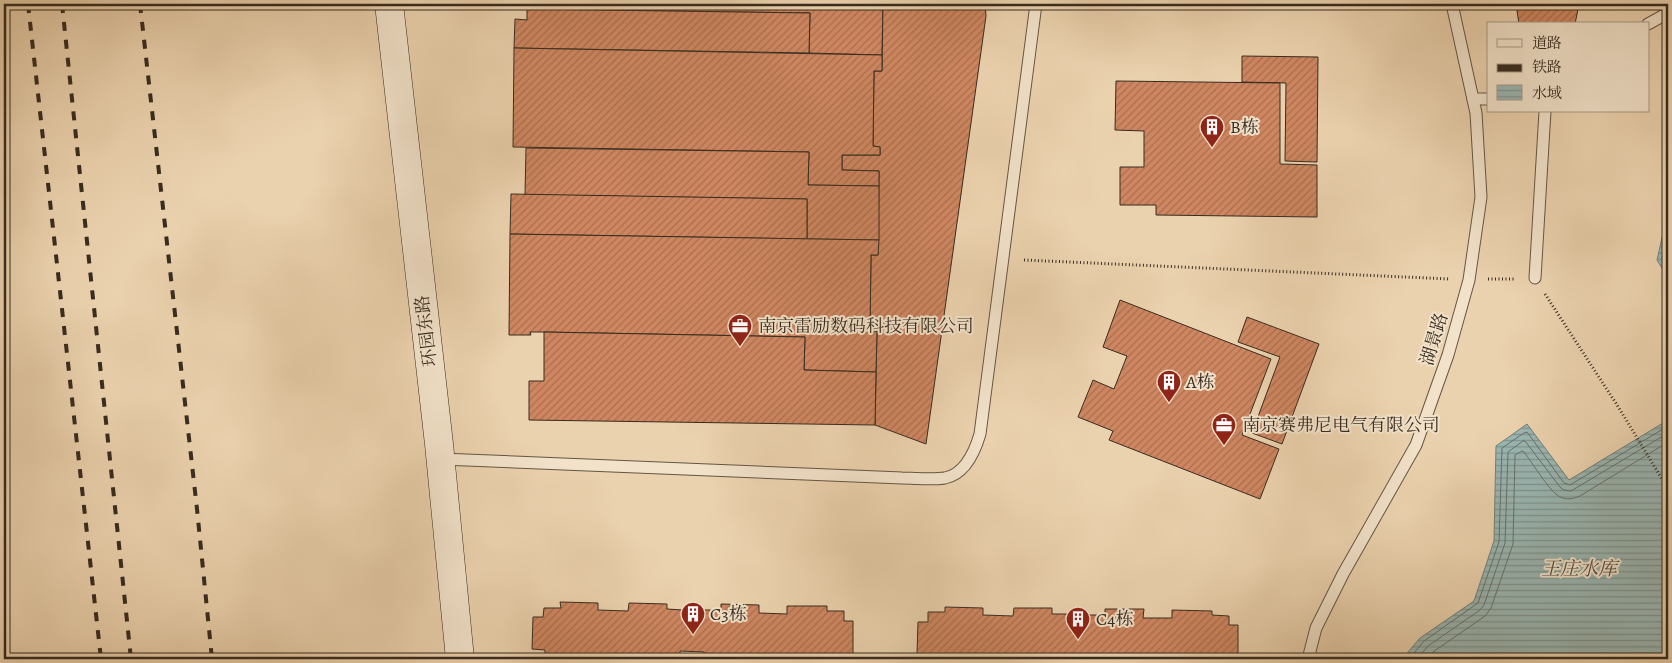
<svg xmlns="http://www.w3.org/2000/svg" width="1672" height="663" viewBox="0 0 1672 663" font-family="Alegreya,'Noto Serif SC',serif">
  <style>
    .water { fill: url(#water-rules); stroke: #727f78 }
    .lines { fill: none; stroke-linecap: round; stroke-linejoin: round }
    .shore { stroke: #687169; stroke-width: 1 }
    .building { fill: url(#building-hatch); stroke: #372c20 }
    .lane-casing { stroke: #645644; stroke-width: 13 }
    .secondary-casing { stroke: #372c20; stroke-width: 29 }
    .path { stroke: #372c20; stroke-width: 3; stroke-dasharray: 1 2.5; stroke-linecap: butt }
    .lane { stroke: #f2e2ca; stroke-width: 11 }
    .secondary { stroke: #f2e2ca; stroke-width: 28 }
    .rail { stroke: #372c20; stroke-width: 4; stroke-dasharray: 9 9; stroke-linecap: butt }
    .labels { text-anchor: middle; dominant-baseline: central; stroke-width: 4; stroke-linejoin: round; paint-order: stroke }
    .poi-label { font-size: 18px; fill: #372c20; stroke: #f2e2ca; text-anchor: start }
    .street-label { font-size: 18px; fill: #372c20; stroke: #f2e2ca }
    .water-label { font-size: 19px; font-style: italic; fill: #504e44; stroke: #f2e2ca }
  </style>
  <defs>
    <pattern id="water-rules" width="6" height="5" patternUnits="userSpaceOnUse" patternTransform="scale(1.25)"><rect width="6" height="5" fill="#9ab6b2"/><path d="M0 2.5h6" fill="none" stroke="#7e9490"/></pattern>
    <pattern id="building-hatch" width="6" height="6" patternUnits="userSpaceOnUse" patternTransform="scale(1.25)"><rect width="6" height="6" fill="#d08761"/><path d="M-1 1l2-2M0 6l6-6M5 7l2-2" fill="none" stroke="#aa6f50"/></pattern>
  </defs>
  <rect width="100%" height="100%" fill="#ebd2ae"/>
  <filter id="stains"><feTurbulence type="fractalNoise" baseFrequency=".004" numOctaves="4"/><feColorMatrix values="0 0 0 0 .2 0 0 0 0 .09 0 0 0 0 .02 0 0 0 .5 -.17"/></filter>
  <radialGradient id="worn" r=".72"><stop offset=".6" stop-color="#630" stop-opacity="0"/><stop offset="1" stop-color="#630" stop-opacity=".3"/></radialGradient>
  <!-- water -->
  <g class="water">
    <polygon points="1668,211 1668,278 1657,260"/>
    <polygon points="1668,420 1668,659 1402,659 1420,638 1474,601 1494,541 1496,446 1527,424 1569,480"/>
  </g>
  <g class="lines">
    <!-- shore -->
    <g class="shore">
      <polyline points="1409,659 1424,641 1478,603 1499,542 1502,448 1524,433 1527,432 1564,483 1570,485 1668,426"/>
      <polyline points="1417,659 1428,646 1480,610 1484,605 1505,543 1508,452 1523,441 1525,441 1560,487 1564,490 1571,491 1668,433"/>
      <path d="M1427,659L1433,652L1485,616L1491,608L1513,544L1515,455L1522,451L1524,452C1532,462 1549,491 1560,497C1567,500 1573,499 1580,496L1668,442"/>
    </g>
  </g>
  <!-- building -->
  <g class="building">
    <polygon points="527,4 883,4 882,55 809,53 810,13 527,9"/>
    <polygon points="883,4 985,4 986,16 926,444 875,425 877,331 870,331 871,255 878,255 879,171 842,170 842,155 880,155 880,147 873,146 874,71 882,71"/>
    <polygon points="1516,4 1579,4 1575,24 1519,24"/>
    <polygon points="527,9 810,13 809,53 514,48 515,19 527,20"/>
    <polygon points="514,48 882,55 882,71 874,71 873,146 880,147 880,155 842,155 842,170 879,171 879,186 808,185 809,152 513,147"/>
    <polygon points="1242,56 1318,57 1317,162 1285,161 1286,83 1242,82"/>
    <polygon points="1116,81 1280,83 1280,164 1317,165 1317,217 1156,215 1156,205 1120,205 1120,167 1144,167 1144,131 1115,130"/>
    <polygon points="526,148 809,152 808,185 879,186 879,240 807,239 807,199 525,195"/>
    <polygon points="511,194 807,199 807,239 510,234"/>
    <polygon points="510,234 879,240 878,255 871,255 870,331 877,331 876,372 804,370 805,337 544,332 530,332 531,335 509,335"/>
    <polygon points="1120,300 1271,359 1242,435 1279,449 1260,499 1109,440 1113,431 1078,417 1093,380 1114,389 1127,356 1103,347"/>
    <polygon points="1247,317 1319,344 1282,444 1252,433 1280,357 1238,342"/>
    <polygon points="544,332 805,337 804,370 876,372 875,425 529,420 529,381 544,381"/>
    <polygon points="560,602 598,603 598,610 628,611 629,603 667,604 667,609 683,610 683,619 704,620 704,610 721,610 721,604 759,605 759,613 787,614 787,606 827,606 827,611 844,611 844,621 853,621 853,655 841,654 841,659 704,659 704,652 680,651 680,659 577,659 577,658 545,657 545,650 532,649 533,617 543,617 544,608 561,608"/>
    <polygon points="945,607 983,608 983,615 1013,616 1014,608 1052,608 1052,614 1068,614 1068,624 1088,624 1089,615 1105,615 1105,609 1144,609 1143,618 1172,618 1172,610 1212,611 1212,615 1229,616 1229,625 1238,625 1238,659 1089,659 1089,657 1065,656 1065,659 930,659 930,654 917,654 918,622 928,622 928,612 945,612"/>
  </g>
  <g class="lines">
    <defs>
      <g id="lane">
        <polyline points="1648,24 1668,13"/>
        <polyline points="1473,99 1488,99"/>
        <polyline points="1535,278 1545,111"/>
        <path d="M441,459L902,478C915,478 931,480 945,478C965,474 975,451 980,434L1036,4"/>
        <polyline points="1308,659 1316,628 1343,574 1416,445 1448,355 1469,280 1481,197 1476,113 1452,4"/>
      </g>
      <polyline id="secondary" points="389,4 439,444 460,659"/>
    </defs>
    <!-- lane casing -->
    <use href="#lane" class="lane-casing"/>
    <!-- secondary casing -->
    <use href="#secondary" class="secondary-casing"/>
    <!-- path -->
    <g class="path">
      <polyline points="1024,260 1450,279"/>
      <polyline points="1488,279 1515,279"/>
      <polyline points="1545,294 1619,408 1668,489"/>
    </g>
    <!-- lane -->
    <use href="#lane" class="lane"/>
    <!-- secondary -->
    <use href="#secondary" class="secondary"/>
    <!-- rail -->
    <g class="rail">
      <polyline points="28,4 101,659"/>
      <polyline points="62,4 131,659"/>
      <polyline points="140,4 197,509 212,659"/>
    </g>
  </g>
  <!-- icons -->
  <defs>
    <symbol id="building-pin" viewBox="-11 -11 22 30"><path d="M0 17L-7.5 6A9.5 9.5 0 1 1 7.5 6Z" fill="#8f2418" stroke="#f2e2ca"/><path d="M-4-6H4V6H1V3H-1V6H-4ZM-2.5-4.3h1.7v1.8h-1.7ZM.8-4.3h1.7v1.8H.8ZM-2.5-1h1.7V.8h-1.7ZM.8-1h1.7V.8H.8Z" fill="#fff"/></symbol>
    <symbol id="office-pin" viewBox="-11 -11 22 30"><path d="M0 17L-7.5 6A9.5 9.5 0 1 1 7.5 6Z" fill="#8f2418" stroke="#f2e2ca"/><path d="M-6-3h4V-5.5h4V-3h4V5H-6ZM-1-4.5V-3h2v-1.5ZM-6 0V1H6V0Z" fill="#fff"/></symbol>
  </defs>
  <g fill-rule="evenodd">
    <use href="#building-pin" x="1198" y="113" width="28" height="38"/>
    <use href="#office-pin" x="726" y="312" width="28" height="38"/>
    <use href="#building-pin" x="1155" y="368" width="28" height="38"/>
    <use href="#office-pin" x="1210" y="411" width="28" height="38"/>
    <use href="#building-pin" x="679" y="600" width="28" height="38"/>
    <use href="#building-pin" x="1064" y="605" width="28" height="38"/>
  </g>
  <g class="labels">
    <!-- poi labels -->
    <g class="poi-label">
      <text x="1230" y="127">B栋</text>
      <text x="758" y="326">南京雷励数码科技有限公司</text>
      <text x="1186" y="382">A栋</text>
      <text x="1242" y="425">南京赛弗尼电气有限公司</text>
      <text x="710" y="614">C3栋</text>
      <text x="1096" y="619">C4栋</text>
    </g>
    <!-- street labels -->
    <g class="street-label">
      <text transform="translate(426 331) rotate(-97)">环园东路</text>
      <text transform="translate(1434 339) rotate(-73)">湖景路</text>
    </g>
    <!-- water labels -->
    <g class="water-label">
      <text x="1579" y="569">王庄水库</text>
    </g>
  </g>
  <!-- margin -->
  <rect width="1672" height="663" fill="none" stroke="#ebd2ae" stroke-width="20"/>
  <rect x="5" y="5" width="1662" height="653" fill="none" stroke="#372c20" stroke-width="2.5"/>
  <rect x="10" y="10" width="1652" height="643" fill="none" stroke="#372c20"/>
  <!-- legend -->
  <rect x="1487" y="22" width="162" height="90" fill="#f2e2ca" stroke="#a79986"/>
  <rect x="1497" y="39" width="25" height="8" fill="#f2e2ca" stroke="#a79986"/>
  <text x="1532" y="48" font-size="15" fill="#372c20">道路</text>
  <rect x="1497" y="64" width="25" height="8" fill="#372c20" stroke="#a79986"/>
  <text x="1532" y="72" font-size="15" fill="#372c20">铁路</text>
  <rect x="1497" y="85" width="25" height="15" fill="url(#water-rules)" stroke="#a79986"/>
  <text x="1532" y="98" font-size="15" fill="#372c20">水域</text>
  <rect width="100%" height="100%" filter="url(#stains)"/>
  <rect width="100%" height="100%" fill="url(#worn)"/>
</svg>
